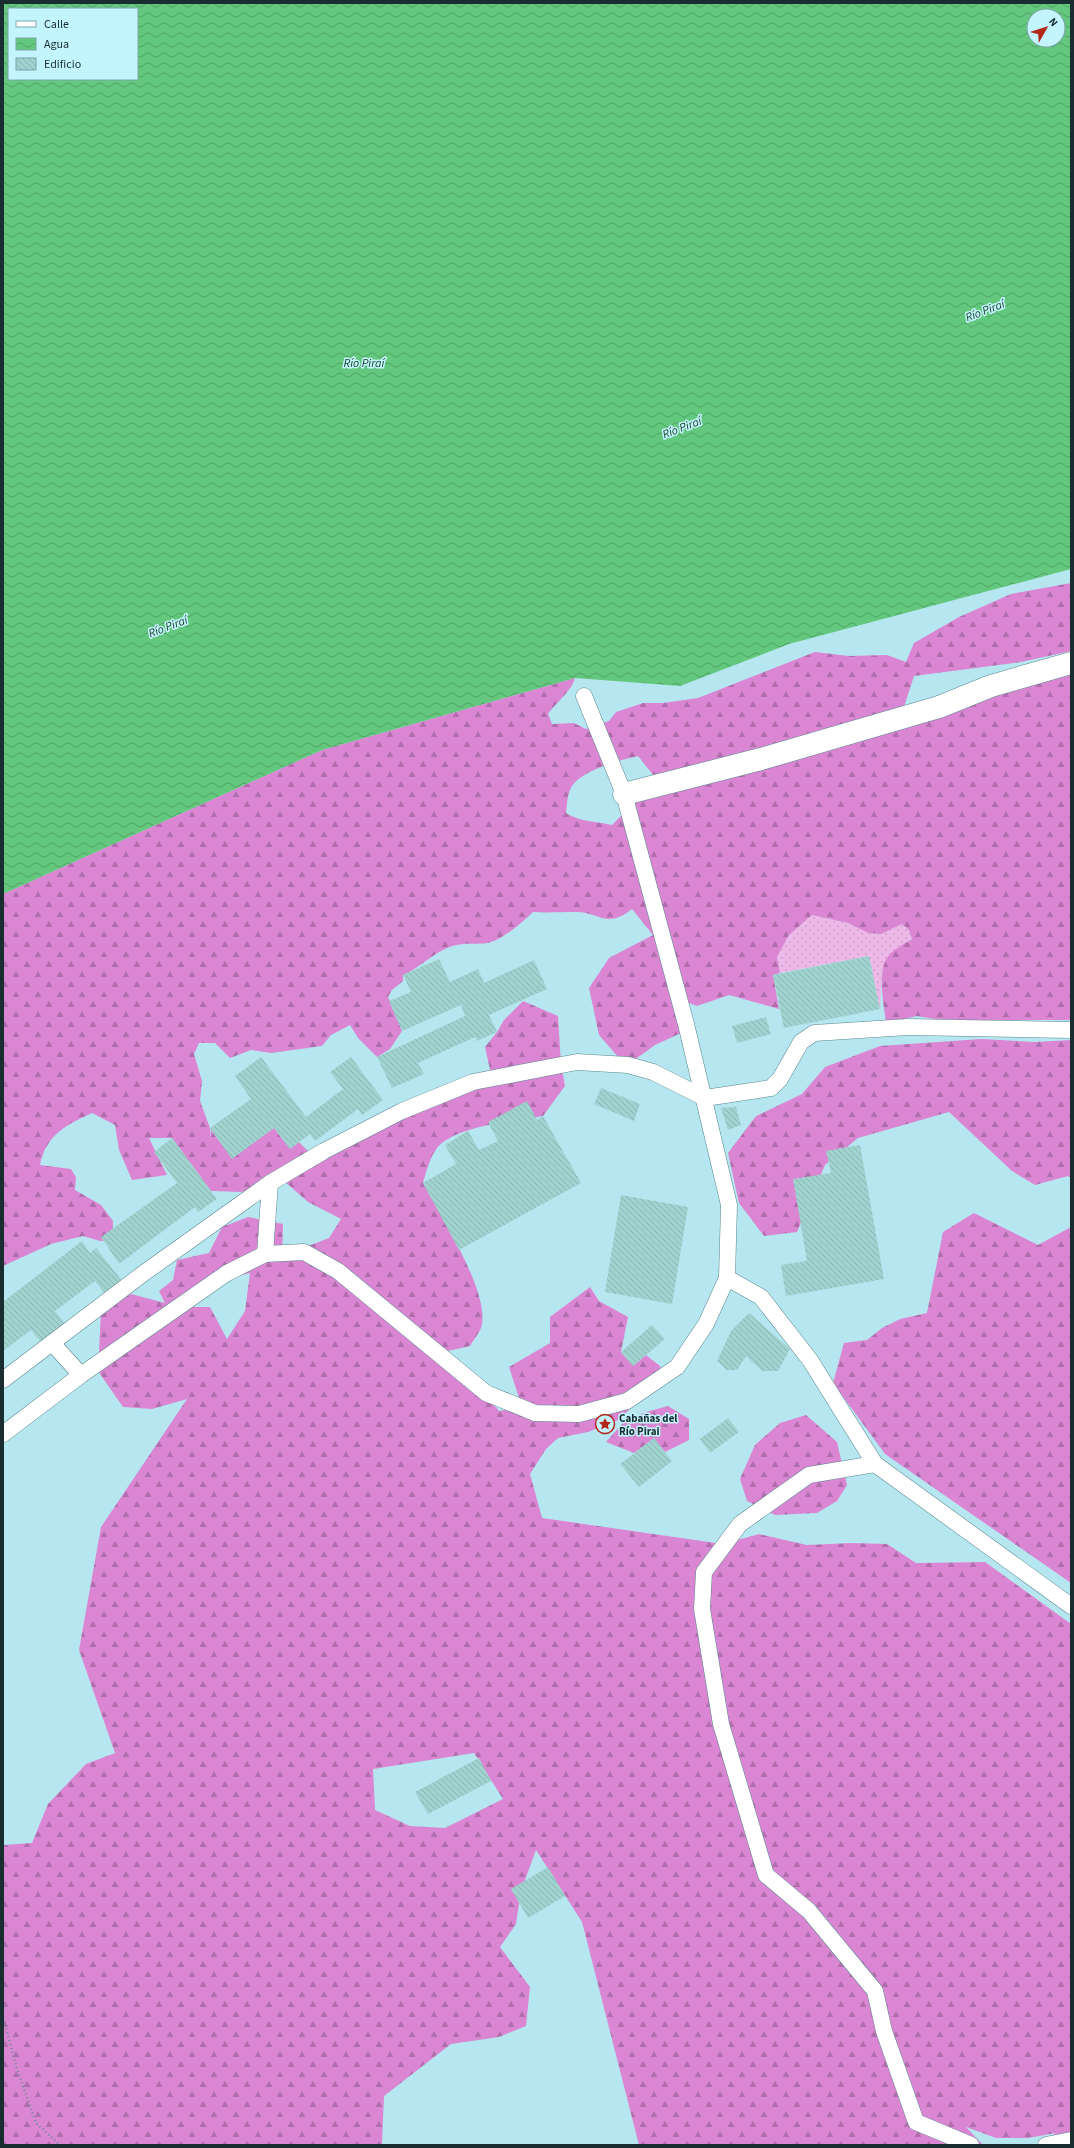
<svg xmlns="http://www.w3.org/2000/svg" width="1074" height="2148" viewBox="0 0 1074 2148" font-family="'Source Sans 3',sans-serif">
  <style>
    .grass { fill: url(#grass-dots) }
    .forest { fill: url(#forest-firs); fill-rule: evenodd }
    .water { fill: url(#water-waves); fill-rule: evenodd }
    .building { fill: url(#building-back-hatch) }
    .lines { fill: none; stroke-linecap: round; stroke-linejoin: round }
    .service-casing { stroke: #57868e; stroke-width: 17 }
    .minor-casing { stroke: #57868e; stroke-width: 23 }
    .path { stroke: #6a8d93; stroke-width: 2.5; stroke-dasharray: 1 3; stroke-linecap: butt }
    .service { stroke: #fff; stroke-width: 16 }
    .minor { stroke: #fff; stroke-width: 22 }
    .labels { text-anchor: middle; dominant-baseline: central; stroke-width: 3; stroke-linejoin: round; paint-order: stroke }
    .poi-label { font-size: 11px; font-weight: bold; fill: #192d30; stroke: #c3f5fe; text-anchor: start }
    .water-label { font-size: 12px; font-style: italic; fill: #163f22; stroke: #c3f5fe }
  </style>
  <defs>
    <pattern id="grass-dots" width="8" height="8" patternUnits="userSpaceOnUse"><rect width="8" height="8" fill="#eeb9e8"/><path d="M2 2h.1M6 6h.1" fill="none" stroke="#cc9fc7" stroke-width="1.8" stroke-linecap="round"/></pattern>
    <pattern id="forest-firs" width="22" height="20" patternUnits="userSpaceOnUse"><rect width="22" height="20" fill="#db86d3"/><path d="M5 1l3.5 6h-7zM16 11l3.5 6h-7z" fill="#b16eac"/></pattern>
    <pattern id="water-waves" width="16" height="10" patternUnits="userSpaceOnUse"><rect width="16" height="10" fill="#63c87d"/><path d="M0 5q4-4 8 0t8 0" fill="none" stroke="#51a367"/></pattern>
    <pattern id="building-back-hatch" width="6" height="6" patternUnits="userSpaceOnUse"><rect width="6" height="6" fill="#a0d2cf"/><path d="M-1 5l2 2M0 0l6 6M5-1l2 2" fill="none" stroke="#89b5b2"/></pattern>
  </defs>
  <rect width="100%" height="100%" fill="#b6e7f1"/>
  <!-- grass -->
  <polygon class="grass" points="812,915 848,923 869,933 881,934 902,924 909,930 912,938 902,946 882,970 880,1009 869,956 780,973 777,957 789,935"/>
  <!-- forest -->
  <g class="forest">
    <path d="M1071,583V651L1021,662L914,676L901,716L1071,674V1020H940L917,1016L886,1023C884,1006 877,973 887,958C892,950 904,944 912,939L909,930L902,924L881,934L868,933L848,923L812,915L789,935L777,957L780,973L773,975L779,1009L729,995L697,1006L674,997L681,1033L655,1045L626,1066L599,1035L589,988L609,958L653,935L632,909C606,930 599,911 574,912C559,912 548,913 533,912C523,922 501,941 487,943C472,945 461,941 445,949C430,956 419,968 403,975V981L392,990L388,997L402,1031L390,1049L377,1057L358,1038L350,1025L331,1035L322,1046L271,1053L251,1050L230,1058L215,1043H199L194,1054L202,1081L200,1101L210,1128L211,1140V1130L232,1158L274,1128L290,1149L299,1142L311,1154L408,1100L442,1098L491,1074L485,1047L497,1032L504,1020L523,1001L558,1016L561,1064L565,1086L543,1116C515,1121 450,1126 435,1151C429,1160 426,1173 423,1183C440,1215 488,1289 482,1324C481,1331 474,1339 470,1346L448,1351L499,1411L522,1407L509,1367L550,1343V1317L590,1287L599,1301L628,1317L621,1352L633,1366L646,1355L660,1366L664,1378L618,1420L588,1432L558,1438L546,1449L530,1474L542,1518L723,1544L759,1534L807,1545L851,1543L887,1544L916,1563L985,1562L1071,1624V2145H1038L1056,2133L1028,2138H996L966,2127L983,2145H639L582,1922L536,1850L521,1891L516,1924L500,1947L530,1987L526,2026L499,2037L451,2044L384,2096L382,2145H3V1845L32,1843L48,1804L86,1764L115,1753L79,1650L101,1527L187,1399L152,1409L123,1407L98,1371L101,1311L131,1294L165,1303L159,1291L173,1280L177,1260L209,1253L222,1227L248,1217L283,1224L282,1256L329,1238L341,1219L308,1202L283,1180L241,1192L211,1191L172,1138H149L167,1175L132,1180L119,1150L115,1125L92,1113C66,1125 46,1135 40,1165L71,1169L76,1177L75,1190L101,1205L113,1221L112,1240L100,1241L83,1236L51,1244L3,1266V894L322,750L575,678C573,689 556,703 548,714L552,724L574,723L586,729L609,721L616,712L643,703H663L698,698L815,652L849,656L887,655L906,662L914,643L959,617L1011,594ZM638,756L654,776L640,797L612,825C595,821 580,822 566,813C567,806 567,795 571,788C579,771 620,760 638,756ZM250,1273L245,1311L227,1339L210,1307H182L207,1283ZM474,1753L503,1799L445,1828L410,1826L375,1810L373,1769Z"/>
    <polygon points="981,1039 1034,1042 1071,1040 1071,1178 1068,1176 1035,1185 1012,1171 949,1112 858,1138 825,1165 797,1232 764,1236 739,1203 728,1153 756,1116 802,1094 825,1067 880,1046"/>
    <polygon points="974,1213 1038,1245 1071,1227 1071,1583 885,1454 833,1383 844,1343 867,1340 882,1328 900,1319 927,1313 943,1232"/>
    <polygon points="668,1406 689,1419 689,1440 665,1452 654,1438 634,1453 606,1442 623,1423 646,1412"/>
    <polygon points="806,1415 837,1442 847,1485 837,1501 817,1513 775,1515 747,1501 740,1479 755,1445 780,1423"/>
  </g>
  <!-- water -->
  <path class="water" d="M3,3H1071V569L789,644L680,686L575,678L322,750L3,894ZM9,9H137V79H9ZM1034,16H1058V40H1034Z"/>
  <!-- building -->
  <g class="building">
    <polygon points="869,956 880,1009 784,1028 773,975"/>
    <polygon points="439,959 450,982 478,969 484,983 534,960 547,989 489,1015 497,1032 477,1041 475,1037 418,1063 424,1074 392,1088 377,1057 465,1016 461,1005 402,1031 389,1001 411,992 403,975"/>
    <polygon points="766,1017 771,1034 737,1043 732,1026"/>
    <polygon points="261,1057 306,1117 343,1089 330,1072 351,1057 383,1100 362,1115 358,1109 315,1141 310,1134 290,1149 274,1128 232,1159 210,1128 251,1099 235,1076"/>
    <polygon points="601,1088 640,1104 634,1121 594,1104"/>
    <polygon points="527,1101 537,1120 543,1116 581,1183 459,1250 423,1183 456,1164 445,1145 468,1131 479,1150 498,1141 488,1122"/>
    <polygon points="736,1107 741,1125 728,1130 721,1108"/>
    <polygon points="172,1138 217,1199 198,1212 195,1207 119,1264 101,1237 177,1183 154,1152"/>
    <polygon points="860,1145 884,1279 786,1296 781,1265 807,1261 793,1179 831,1173 826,1151"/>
    <polygon points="621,1195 688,1207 672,1304 605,1292"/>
    <polygon points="82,1241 90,1253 96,1248 123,1282 107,1296 95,1281 55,1311 67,1327 43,1345 31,1330 3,1351 3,1302"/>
    <polygon points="749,1313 790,1349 778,1371 762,1371 746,1356 737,1370 727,1370 717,1361 731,1331"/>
    <polygon points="652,1325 665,1339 633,1366 621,1352"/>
    <polygon points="728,1418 739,1432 710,1453 700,1439"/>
    <polygon points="654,1438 672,1461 639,1487 620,1464"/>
    <polygon points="479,1758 491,1781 428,1814 415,1792"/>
    <polygon points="548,1867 565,1896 528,1918 511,1889"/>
  </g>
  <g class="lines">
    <defs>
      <g id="service">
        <polyline points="265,1254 270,1183"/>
        <polyline points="727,1278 761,1297 810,1360 875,1464 1071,1606"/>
        <polyline points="52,1343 81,1375"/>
        <polyline points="3,1380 144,1273 270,1183 324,1151 402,1111 473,1082 577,1062 628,1065 653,1072 705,1098 771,1088 780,1079 801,1042 814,1033 908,1027 1071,1030"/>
        <polyline points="3,1434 81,1375 227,1273 265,1254 304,1252 338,1271 486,1393 535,1413 579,1414 627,1401 677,1367 706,1324 727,1278 729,1205 686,1024 624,794 584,696"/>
        <polyline points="875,1464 809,1475 740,1524 704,1572 702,1609 721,1724 766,1875 809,1911 875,1991 884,2031 916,2122 971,2145"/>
        <polyline points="1046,2145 1071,2140"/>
      </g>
      <polyline id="minor" points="624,794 761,759 939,707 991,686 1071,663"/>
    </defs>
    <!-- service casing -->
    <use href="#service" class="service-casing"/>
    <!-- minor casing -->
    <use href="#minor" class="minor-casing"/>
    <!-- path -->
    <g class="path">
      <polyline points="3,1943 3,2012"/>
      <polyline points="3,2017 17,2069 36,2123 60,2145"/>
    </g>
    <!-- service -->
    <use href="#service" class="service"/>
    <!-- minor -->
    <use href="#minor" class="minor"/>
  </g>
  <!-- icons -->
  <defs>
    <symbol id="sight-ring" viewBox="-11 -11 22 22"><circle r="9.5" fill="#c3f5fe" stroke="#b42618" stroke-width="1.5"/><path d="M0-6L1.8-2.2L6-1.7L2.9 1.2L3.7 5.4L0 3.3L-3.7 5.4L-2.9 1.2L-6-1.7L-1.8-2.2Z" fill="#b42618"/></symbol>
  </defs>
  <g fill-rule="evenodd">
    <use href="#sight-ring" x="594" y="1413" width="22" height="22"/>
  </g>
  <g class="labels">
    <!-- poi labels -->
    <g class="poi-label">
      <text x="619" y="1418">Cabañas del<tspan x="619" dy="13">Río Pirai</tspan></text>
    </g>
    <!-- water labels -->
    <g class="water-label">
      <text transform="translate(985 311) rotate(-21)">Río Piraí</text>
      <text x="364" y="363">Río Piraí</text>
      <text transform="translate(682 428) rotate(-21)">Río Piraí</text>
      <text transform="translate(168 627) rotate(-21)">Río Piraí</text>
    </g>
  </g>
  <!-- border -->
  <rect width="1074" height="2148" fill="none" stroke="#192d30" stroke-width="8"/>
  <!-- legend -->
  <rect x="8" y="8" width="130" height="72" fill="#c3f5fe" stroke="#7fa5ac"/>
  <rect x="16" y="21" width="20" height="6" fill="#ffffff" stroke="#7fa5ac"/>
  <text x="44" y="28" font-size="12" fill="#192d30">Calle</text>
  <rect x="16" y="38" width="20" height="12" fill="url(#water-waves)" stroke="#7fa5ac"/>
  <text x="44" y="48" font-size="12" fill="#192d30">Agua</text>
  <rect x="16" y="58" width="20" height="12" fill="url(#building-back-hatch)" stroke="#7fa5ac"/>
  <text x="44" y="68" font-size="12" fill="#192d30">Edificio</text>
  <!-- north arrow -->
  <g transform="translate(1046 28) rotate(51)"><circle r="19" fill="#c3f5fe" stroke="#7fa5ac"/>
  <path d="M0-3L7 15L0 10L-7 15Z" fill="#b42618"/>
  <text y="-6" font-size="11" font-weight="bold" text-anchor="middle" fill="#192d30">N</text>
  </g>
</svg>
